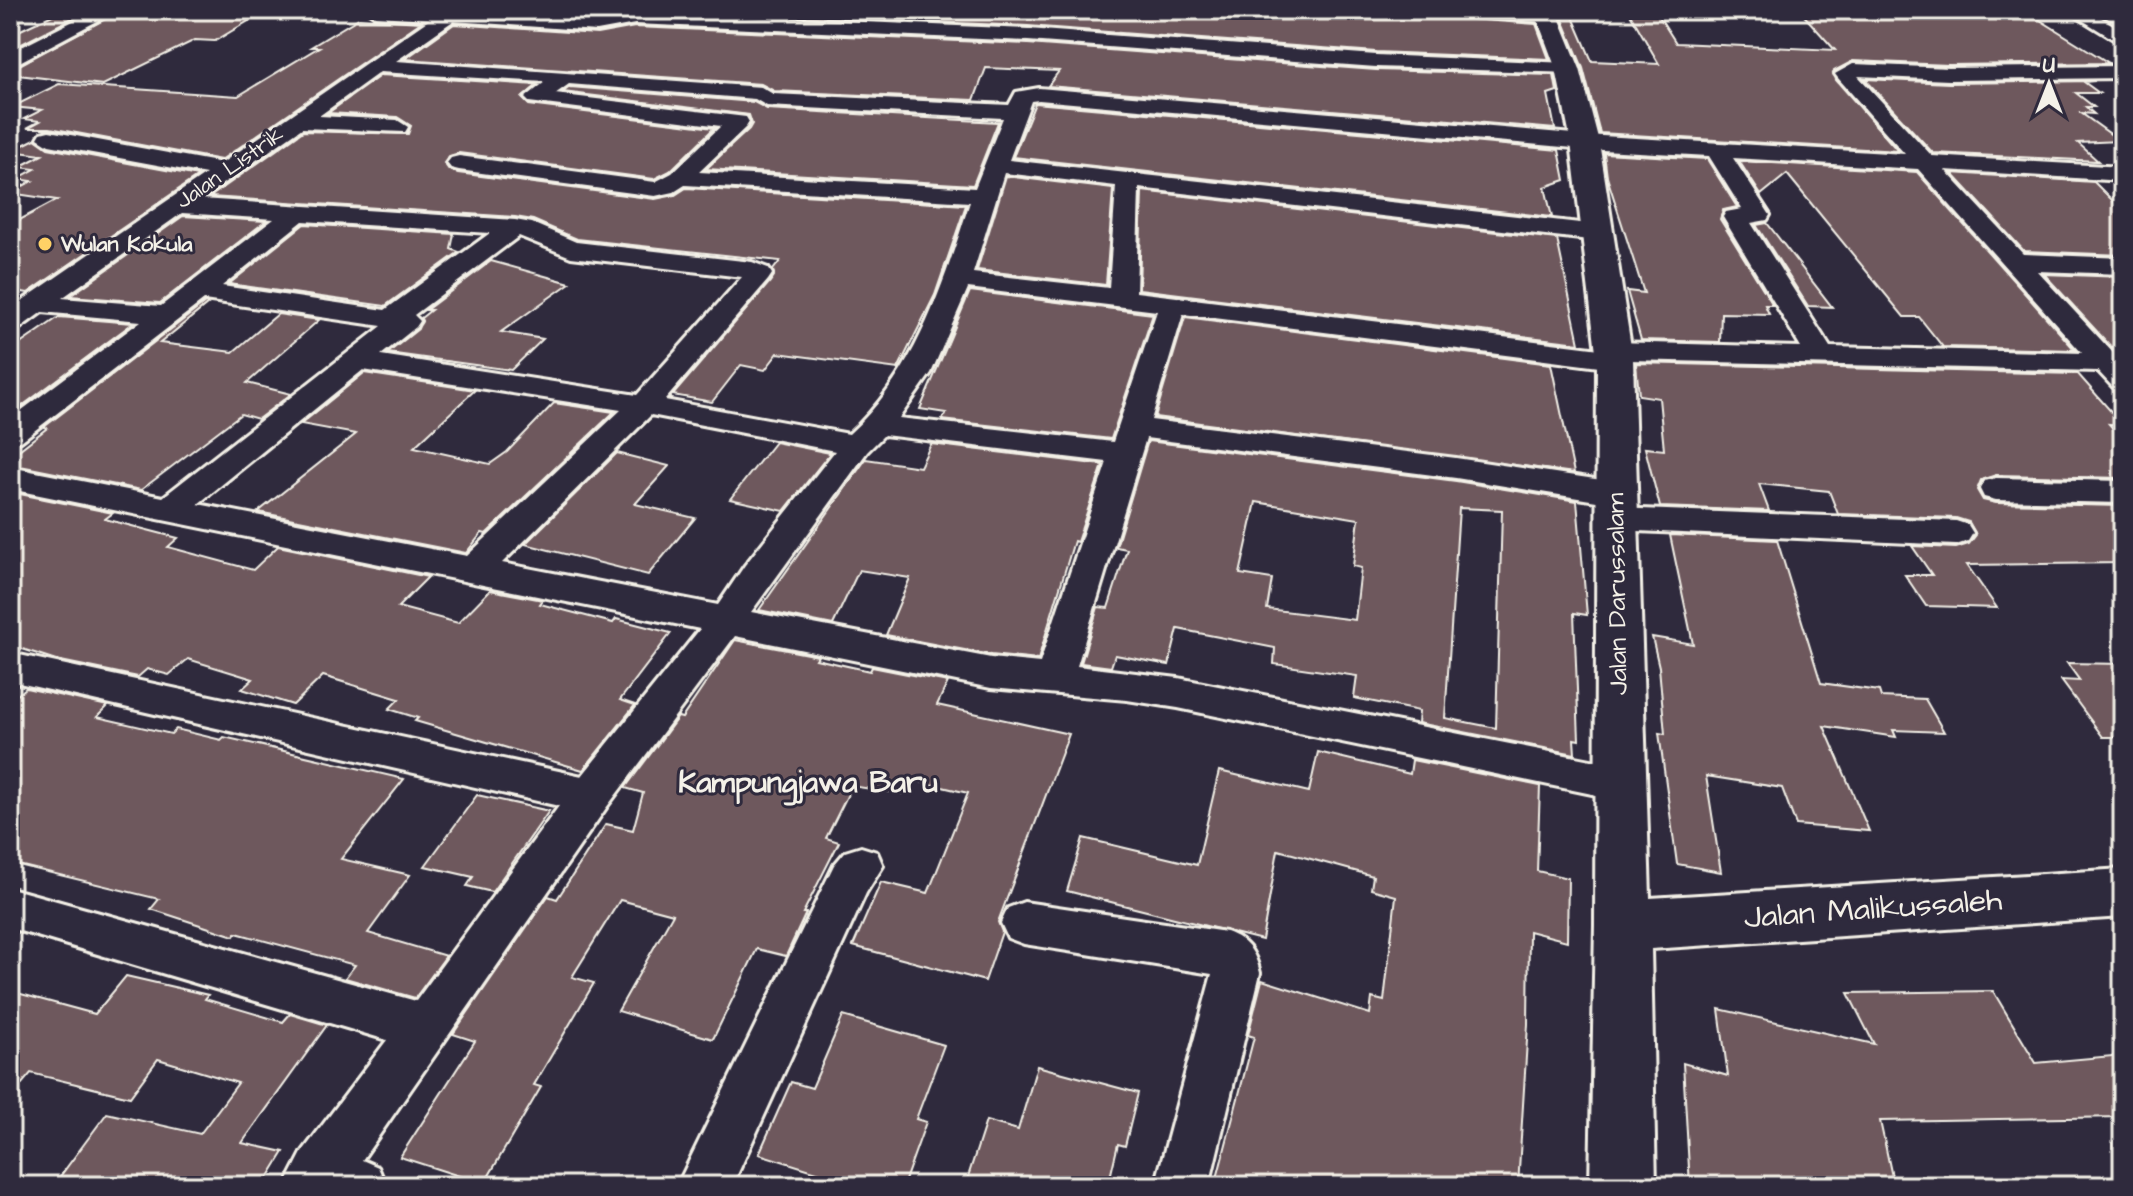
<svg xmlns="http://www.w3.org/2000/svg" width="2133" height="1196" viewBox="0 0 2133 1196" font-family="'Architects Daughter',sans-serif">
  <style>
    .building { fill: #6e585d; stroke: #f4f1e8; stroke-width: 2; fill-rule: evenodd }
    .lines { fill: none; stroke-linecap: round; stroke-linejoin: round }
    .minor-casing { stroke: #f4f1e8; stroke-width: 6 }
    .tertiary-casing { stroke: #f4f1e8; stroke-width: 6 }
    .minor { fill: #2f2a3d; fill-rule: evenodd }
    .tertiary { fill: #2f2a3d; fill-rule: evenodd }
    .poi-dot { fill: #ffd166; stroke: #2f2a3d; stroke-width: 3 }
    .labels { text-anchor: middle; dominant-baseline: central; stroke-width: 6; stroke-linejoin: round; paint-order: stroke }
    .far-street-label { font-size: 22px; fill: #f4f1e8; stroke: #2f2a3d }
    .far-poi-label { font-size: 22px; font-weight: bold; fill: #f4f1e8; stroke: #2f2a3d; text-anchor: start }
    .street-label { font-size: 26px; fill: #f4f1e8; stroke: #2f2a3d }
    .quarter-label { font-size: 30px; font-weight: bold; fill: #f4f1e8; stroke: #2f2a3d }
    .near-street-label { font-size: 32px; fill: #f4f1e8; stroke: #2f2a3d }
  </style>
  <rect width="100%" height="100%" fill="#2f2a3d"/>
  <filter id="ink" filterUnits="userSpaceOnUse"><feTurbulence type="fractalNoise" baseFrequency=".0125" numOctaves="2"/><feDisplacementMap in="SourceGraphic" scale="16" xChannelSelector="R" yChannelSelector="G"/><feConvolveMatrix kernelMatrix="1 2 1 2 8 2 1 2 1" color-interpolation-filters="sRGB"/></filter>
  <g filter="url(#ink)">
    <!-- building -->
    <g class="building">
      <polygon points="63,10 88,10 10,50 10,35"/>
      <polygon points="121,10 186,10 260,14 215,41 195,40 103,85 10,74 10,70"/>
      <polygon points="504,10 625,10 619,14 597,16"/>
      <polygon points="656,10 798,10 868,14 871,10 1380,12 1536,24 1549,59 1376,52 1028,26"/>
      <polygon points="1559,10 1570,10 1592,61 1659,64 1628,10 1655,10 1676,43 1835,50 1799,10 2024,10 2109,63 1949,65 1853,61 1834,71 1836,80 1898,151 1600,133 1583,68"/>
      <polygon points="359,18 421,22 221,160 50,128 27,128 40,121 24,119 42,110 12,107 59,84 238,96 319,47 311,47"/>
      <polygon points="454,24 597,34 635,27 1028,44 1376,70 1554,75 1557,91 1548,94 1555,129 1048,86 1059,71 986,68 974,100 774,91 761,84 405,59"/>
      <polygon points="381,75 537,85 522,98 529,105 714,128 670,171 654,179 459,153 449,156 444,163 449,170 458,173 655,199 675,195 686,188 966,205 935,295 898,369 778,353 765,370 741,365 712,402 673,395 770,282 774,276 773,270 780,261 577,239 533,220 515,217 210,197 303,131 408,134 411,126 397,117 328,113"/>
      <polygon points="1865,79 1949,83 2095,81 2084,82 2099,93 2076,93 2094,107 2086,107 2094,114 2081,113 2120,141 2078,143 2098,161 1933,153"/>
      <polygon points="570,87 754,102 767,109 998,122 973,185 706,169 749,129 752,124 749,115 563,92"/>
      <polygon points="1035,103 1559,150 1565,180 1545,187 1552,217 1013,157"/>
      <polygon points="35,139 48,148 198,176 28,293 10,290 10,225 57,200 10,193 32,181 17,179 35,169 19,167 42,155 11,151"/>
      <polygon points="1604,153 1707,159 1737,207 1723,210 1720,219 1773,305 1765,305 1769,314 1721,313 1720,342 1641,340 1627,291 1644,293 1607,177"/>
      <polygon points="1739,161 1917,172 2075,350 1943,347 1919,317 1904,317 1787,174 1761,195"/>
      <polygon points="1952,173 2094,182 2123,211 2123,255 2024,251"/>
      <polygon points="1006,176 1113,189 1106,285 977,270"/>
      <polygon points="1142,191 1557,239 1579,343 1139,289"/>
      <polygon points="183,216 266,221 160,303 70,296"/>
      <polygon points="1767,223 1832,307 1808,306 1756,225"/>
      <polygon points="304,224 454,234 451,249 459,252 385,306 229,284"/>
      <polygon points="491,261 570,283 501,332 543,339 511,370 388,353 418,329 421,318 431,310 426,310"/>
      <polygon points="2044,274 2123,277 2123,352 2115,351"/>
      <polygon points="970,291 1153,314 1111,439 942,420 946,413 920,409"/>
      <polygon points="205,303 208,304 160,343 233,352 278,314 319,320 247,383 291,394 258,419 241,414 141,490 10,464 10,457 47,428 44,427"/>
      <polygon points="59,317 133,323 10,415 10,351"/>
      <polygon points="1185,317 1551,364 1574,473 1155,417"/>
      <polygon points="1636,363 2078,374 2123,425 2109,424 2123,440 2123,478 1996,475 1981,480 1977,490 1983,500 1996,503 2123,506 2123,563 1967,565 1997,608 1926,606 1905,575 1932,575 1912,546 1956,548 1969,544 1976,535 1969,522 1956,518 1838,514 1829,491 1759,484 1769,511 1660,507 1645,448 1664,450 1659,398 1639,395"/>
      <polygon points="364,373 475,390 414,447 490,464 507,452 554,403 614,412 486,534 482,533 466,553 258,512 356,434 301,424"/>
      <path d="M1148,441L1456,481L1577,501L1587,615L1574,613L1579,740L1574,739L1575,754L1418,723L1419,711L1354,698L1357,676L1274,664L1275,648L1178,629L1169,665L1115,655L1111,667L1081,663L1098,607L1108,608L1127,549L1116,547ZM1256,502L1359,519L1353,566L1361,568L1355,620L1267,609L1272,579L1240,574ZM1459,508L1502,510L1496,728L1445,718Z"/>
      <polygon points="775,442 830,453 784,511 730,499"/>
      <polygon points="931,444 1103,465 1077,542 1074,541 1038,660 991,655 886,635 910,578 859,570 833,625 759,610 866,459 920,467"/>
      <polygon points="617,453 669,466 635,504 695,518 648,575 525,544"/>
      <polygon points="10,492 113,513 105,519 178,538 168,547 253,570 278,546 428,577 398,607 458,623 490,590 543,600 540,604 613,623 616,619 671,633 620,700 635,705 583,770 415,721 418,718 389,709 399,699 323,676 293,705 242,689 253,679 188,659 169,675 147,669 138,677 56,660 10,645"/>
      <polygon points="1670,535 1777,540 1821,683 1879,691 1881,697 1925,699 1944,732 1893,730 1896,737 1824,726 1869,831 1796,825 1782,788 1706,776 1721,872 1677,864 1659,733 1665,734 1659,667 1652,637 1693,644"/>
      <polygon points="735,640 818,656 816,659 870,671 872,667 948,682 937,705 1069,734 998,922 1002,932 985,981 853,946 881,882 928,893 968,793 908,779 903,794 852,786 826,838 839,842 803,913 806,913 786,956 757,949 713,1039 618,1011 673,914 620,900 572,977 594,983 534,1085 541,1087 484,1184 400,1157 475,1041 453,1034 548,896 557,899 606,824 633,830 643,793 625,788 678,717 682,718"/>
      <polygon points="2067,663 2123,664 2123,737 2103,737 2061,680 2080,681"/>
      <polygon points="26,688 108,706 97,717 171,734 176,729 221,740 224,737 404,779 341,859 410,875 368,933 446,956 415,998 345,978 355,965 236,933 234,936 151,909 159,899 10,863 10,701"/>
      <polygon points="1318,752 1410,774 1412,760 1540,786 1537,871 1568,878 1567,941 1529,931 1528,1024 1518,1186 1215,1186 1254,1037 1248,1035 1262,980 1370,1014 1372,998 1384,1001 1396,896 1371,889 1373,876 1278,850 1262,940 1067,891 1083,838 1197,865 1219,771 1309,792"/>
      <polygon points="477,795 549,811 492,892 467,886 473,877 425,866"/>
      <polygon points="126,976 208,995 205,999 283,1022 290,1014 327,1025 242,1143 284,1152 263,1186 53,1186 107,1113 200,1134 238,1083 158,1059 130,1097 31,1073 10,1098 10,991 95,1014"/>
      <polygon points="1993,991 2036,1063 2123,1055 2123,1117 1880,1121 1894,1186 1690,1186 1683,1063 1728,1076 1719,1009 1874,1044 1848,993"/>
      <polygon points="843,1016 944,1045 916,1119 926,1122 903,1186 862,1186 759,1154 791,1082 812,1088"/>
      <polygon points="1037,1066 1138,1093 1125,1146 1118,1144 1108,1186 965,1186 986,1121 1018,1130"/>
    </g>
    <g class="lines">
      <defs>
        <g id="minor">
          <polygon points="95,10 118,10 10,67 10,53"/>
          <path d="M366,10H458L597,19L620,17L631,10H653L651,13L1028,29L1376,55L1568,63L1578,69L1575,73L1376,67L1028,41L635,24L597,31L453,21L396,61L761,87L773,94L1009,105L1016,92L1039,88L1585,135L1905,154L1838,78L1835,74L1853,64L1949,68L2123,66V78L1949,80L1858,76L1932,156L2123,167V181L1945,170L2023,254L2123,258V274L2037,271L2114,354L2123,355V390L2113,387L2098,371L1629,360L1625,366L1615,369L1183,314L1151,420L1456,458L1615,482L1627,485L1631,493L1627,501L1615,504L1456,478L1146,438L1077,666L1178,678L1621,766L1636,771L1642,783L1636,795L1621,800L1178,708L1127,700L991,688L735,636L606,808L362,1160L378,1167L386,1186H285L303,1151L387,1040L10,928V888L416,1001L559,806L10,681V653L582,776L700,629L10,489V467L163,497L382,326L204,300L21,441L10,444V419L141,321L42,312L20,328L10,330V309L206,174L49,145L38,138L41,133L49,131L222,163L430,19L375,16ZM380,72L545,82L525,98L529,102L721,126L672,173L655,182L459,156L451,158L447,163L451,168L459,170L655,196L674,192L685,185L970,202C942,287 917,372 849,434L665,400L768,280L772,274L768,268L752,262L576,242L532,223L515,220L201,199L302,128L405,132L408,127L397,120L319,116ZM569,84L755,99L767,106L1003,118L975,188L699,172L746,127L749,122L746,117L555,94ZM1039,100L1585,149L1709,156L1742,209L1726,212L1723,217L1801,347L1613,342L1603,345L1600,349L1136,292L1139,188L1598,241L1607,238L1611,233L1607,228L1598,225L1009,160L1031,101ZM1733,158L1918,169L2082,353L1830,347L1751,223L1767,220L1770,215ZM1004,173L1116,186L1109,288L973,273ZM182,213L274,219L161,306L62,298ZM303,221L490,233L385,310L222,286ZM519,236L571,257L742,277L637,395L381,355L416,327L420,321L414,315ZM968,288L1157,311L1113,442L899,418L931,373ZM363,370L621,410L467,556L198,504ZM651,415L835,451L745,565L718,605L502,563ZM884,435L1107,462L1040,663L991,658L751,612L867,452Z"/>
          <polygon points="1463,10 1542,10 1554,12 1556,16 1547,22 1472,16"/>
          <polygon points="2066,10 2088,10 2123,31 2123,45"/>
          <polygon points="1996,478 2123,481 2123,503 1996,500 1984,497 1980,489 1984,481"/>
          <polygon points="1615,508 1956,521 1968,525 1973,533 1968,541 1956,545 1615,530 1603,527 1598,519 1603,511"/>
          <polygon points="861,847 877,852 883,866 866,893 732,1186 677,1186 834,865 845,852"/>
          <path d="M1024,902L1226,932C1247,940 1255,951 1260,973L1209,1186H1155L1212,974L1024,944L1008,938L1001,923L1008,908Z"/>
        </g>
        <polygon id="tertiary" points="1534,10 1556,10 1580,69 1599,142 1633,360 1650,898 2123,869 2123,917 1651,949 1656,1186 1590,1186 1595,925 1597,360 1571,142 1556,69"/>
      </defs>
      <!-- minor casing -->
      <use href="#minor" class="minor-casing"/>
      <!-- tertiary casing -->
      <use href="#tertiary" class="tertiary-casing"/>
      <!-- minor -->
      <use href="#minor" class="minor"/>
      <!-- tertiary -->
      <use href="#tertiary" class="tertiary"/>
    </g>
  </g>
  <!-- markers -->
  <circle class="poi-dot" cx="45" cy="244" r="8"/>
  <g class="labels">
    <!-- far-street labels -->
    <g class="far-street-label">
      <text transform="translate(230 168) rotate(-35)">Jalan Listrik</text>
    </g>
    <!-- far-poi labels -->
    <g class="far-poi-label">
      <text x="61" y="244">Wulan Kokula</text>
    </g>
    <!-- street labels -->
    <g class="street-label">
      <text transform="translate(1617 594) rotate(-91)">Jalan Darussalam</text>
    </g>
    <!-- quarter labels -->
    <g class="quarter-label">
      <text x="808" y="783">Kampungjawa Baru</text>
    </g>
    <!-- near-street labels -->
    <g class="near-street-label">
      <text transform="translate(1873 909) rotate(-4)">Jalan Malikussaleh</text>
    </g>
  </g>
  <!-- margin -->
  <rect width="2133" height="1196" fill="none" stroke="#2f2a3d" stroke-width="40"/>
  <rect x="20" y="20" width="2093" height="1156" fill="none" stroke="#f4f1e8" stroke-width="3" filter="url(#ink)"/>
  <!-- north arrow -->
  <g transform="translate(2049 84)" stroke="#2f2a3d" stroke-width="6" paint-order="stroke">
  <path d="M0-6L14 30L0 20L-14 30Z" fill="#f4f1e8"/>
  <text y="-12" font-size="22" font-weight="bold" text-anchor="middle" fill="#f4f1e8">U</text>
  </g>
</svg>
